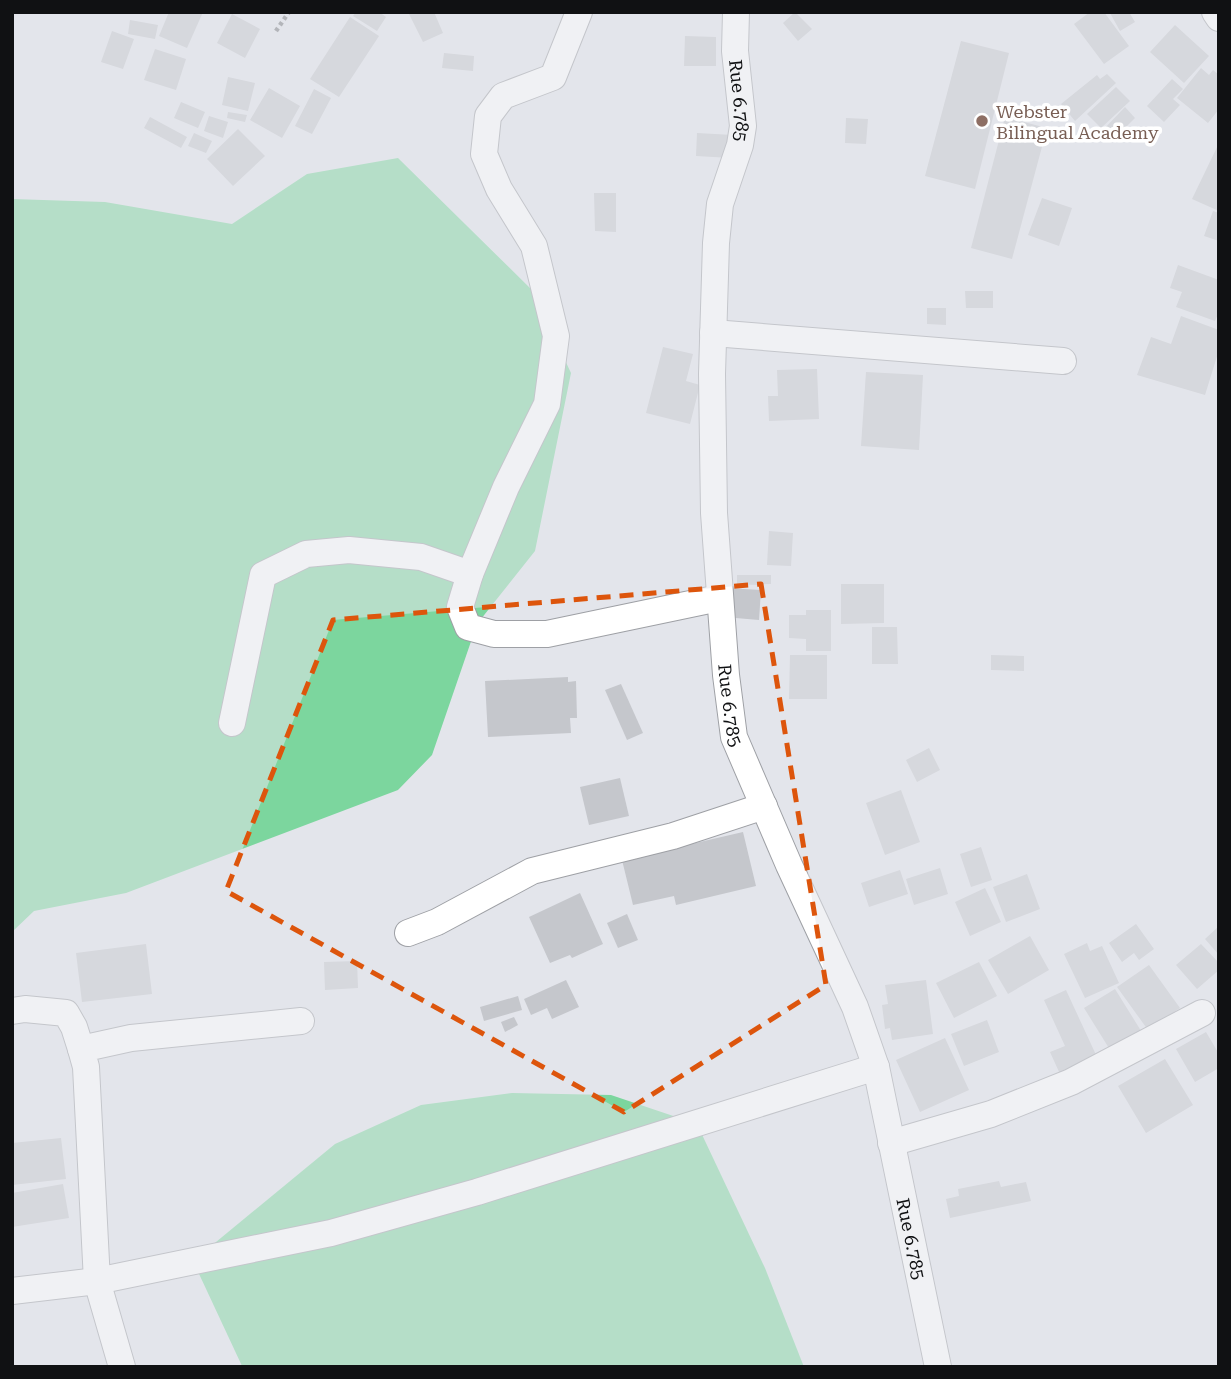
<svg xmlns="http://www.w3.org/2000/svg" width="1231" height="1379" viewBox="0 0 1231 1379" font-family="'Roboto Serif',serif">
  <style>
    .green { fill: #7cd69e }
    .building { fill: #c5c7cc }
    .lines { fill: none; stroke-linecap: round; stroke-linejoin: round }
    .minor-casing { stroke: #9ea0a5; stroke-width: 28 }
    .path { stroke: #797b7f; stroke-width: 4.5; stroke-dasharray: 3.5 3.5; stroke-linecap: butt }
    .minor { stroke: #fff; stroke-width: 26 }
    .marked { fill: none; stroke: #dd550c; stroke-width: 5; stroke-dasharray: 14 9; stroke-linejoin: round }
    .education-dot { fill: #8d6e63; stroke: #fff; stroke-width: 2.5 }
    .labels { text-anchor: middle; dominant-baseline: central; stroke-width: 7; stroke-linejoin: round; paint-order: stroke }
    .street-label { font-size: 18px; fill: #101113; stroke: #fff }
    .education-label { font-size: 18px; fill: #785e54; stroke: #fff; text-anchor: start }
  </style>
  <rect width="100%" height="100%" fill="#e3e5eb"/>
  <!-- green -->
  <g class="green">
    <polygon points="398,158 532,290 571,373 535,551 477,624 432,755 398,790 126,893 34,911 12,932 12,199 105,202 232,224 307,174"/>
    <polygon points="512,1093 611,1095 697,1124 765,1268 804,1367 242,1366 193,1261 335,1144 421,1105"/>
  </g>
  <!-- building -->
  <g class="building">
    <polygon points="169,12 203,12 187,48 159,36"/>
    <polygon points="356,12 379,12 386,17 377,31 353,16"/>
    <polygon points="408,12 434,12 443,33 423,42"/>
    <polygon points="795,12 812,29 798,41 783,23"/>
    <polygon points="1090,12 1104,12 1129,46 1104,64 1074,24"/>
    <polygon points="1112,12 1129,12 1135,22 1120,31 1110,13"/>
    <polygon points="232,14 260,29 245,58 217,43"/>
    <polygon points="350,17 379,36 339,97 310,79"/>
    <polygon points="130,20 158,25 155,39 128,34"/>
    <polygon points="1175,25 1209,56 1184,83 1150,52"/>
    <polygon points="112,31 134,39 123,69 101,62"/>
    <polygon points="685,36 716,37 716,66 684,66"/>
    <polygon points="961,41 1009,53 975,189 925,176"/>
    <polygon points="155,49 186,59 176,90 144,80"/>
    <polygon points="444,53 474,56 473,71 442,68"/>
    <polygon points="1201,68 1209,75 1213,70 1219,75 1219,109 1208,123 1177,98"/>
    <polygon points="1107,74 1116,83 1075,121 1061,104 1097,75 1100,79"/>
    <polygon points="228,77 255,83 248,111 222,105"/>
    <polygon points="1172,79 1183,89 1173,99 1180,105 1164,122 1147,106"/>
    <polygon points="1116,87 1130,101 1101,128 1087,114"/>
    <polygon points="269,88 300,106 282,138 250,120"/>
    <polygon points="314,89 331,98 312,134 295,126"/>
    <polygon points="181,102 205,112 198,128 174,118"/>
    <polygon points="1125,107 1135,118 1113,140 1103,130"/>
    <polygon points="228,112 247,115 245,122 227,118"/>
    <polygon points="209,116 228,122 223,138 204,131"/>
    <polygon points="150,117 187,137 181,148 144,128"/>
    <polygon points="1005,117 1047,128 1012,259 971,248"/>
    <polygon points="846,118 868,119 866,144 845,143"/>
    <polygon points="238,129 265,156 233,186 207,159"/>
    <polygon points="194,133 212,141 206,153 188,146"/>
    <polygon points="697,133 733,135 731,158 696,156"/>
    <polygon points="1219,143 1219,211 1192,199"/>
    <polygon points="594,193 616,193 616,232 595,231"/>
    <polygon points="1042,198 1072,208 1059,246 1028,235"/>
    <polygon points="1213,211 1219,213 1219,241 1204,236"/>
    <polygon points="1178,265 1219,280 1219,312 1215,321 1176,307 1182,292 1170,288"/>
    <polygon points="965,291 993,291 993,308 966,308"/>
    <polygon points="927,308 946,308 946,325 927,324"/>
    <polygon points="1181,316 1219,330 1219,350 1205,395 1137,375 1151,337 1171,344"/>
    <polygon points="663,347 693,354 686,381 700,385 690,424 646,413"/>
    <polygon points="817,369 819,419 769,421 768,396 778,396 777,370"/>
    <polygon points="866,372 923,375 919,450 861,446"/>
    <polygon points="769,531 793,533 791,566 767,565"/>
    <polygon points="737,575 771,575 771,584 737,585"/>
    <polygon points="841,584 884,584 884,623 841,624"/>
    <polygon points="726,588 761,590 759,620 724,617"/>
    <polygon points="806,610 831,610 831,651 806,651 806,639 789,638 789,615 806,615"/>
    <polygon points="872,627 897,627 898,664 872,664"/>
    <polygon points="790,655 827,655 827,699 789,699"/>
    <polygon points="991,655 1024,656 1024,671 991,670"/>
    <polygon points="568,677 568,682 576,681 577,718 570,718 571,733 488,737 485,681"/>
    <polygon points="621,684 643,733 627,740 605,690"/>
    <polygon points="929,748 940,770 917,782 906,760"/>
    <polygon points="620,778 629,816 589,825 580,787"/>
    <polygon points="901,790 920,842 885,855 866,803"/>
    <polygon points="743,832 756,886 676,905 674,896 633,905 622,860"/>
    <polygon points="981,847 992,880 971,887 960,854"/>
    <polygon points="940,868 948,894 914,905 906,879"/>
    <polygon points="900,870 908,894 869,907 861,883"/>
    <polygon points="1027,874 1040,909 1006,922 993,887"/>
    <polygon points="985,888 1001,922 970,936 955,902"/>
    <polygon points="580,893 603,944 572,958 570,955 550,963 529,917"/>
    <polygon points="627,914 638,940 618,948 607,923"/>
    <polygon points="1136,924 1154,949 1139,960 1134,953 1122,962 1109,943"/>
    <polygon points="1219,926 1219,955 1205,939"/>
    <polygon points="1030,936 1049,970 1008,994 988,960"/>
    <polygon points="1087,943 1090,951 1102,946 1119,983 1085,998 1064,954"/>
    <polygon points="146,944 152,994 82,1002 76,953"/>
    <polygon points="1201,944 1219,963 1219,970 1197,989 1176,965"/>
    <polygon points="357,961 358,988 325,990 324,962"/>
    <polygon points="979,962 997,996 954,1018 936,983"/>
    <polygon points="1149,965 1180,1008 1148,1030 1117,987"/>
    <polygon points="566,980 579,1007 552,1019 547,1008 531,1015 524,999"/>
    <polygon points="926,980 933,1034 892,1040 890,1028 885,1029 882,1005 888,1004 885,985"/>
    <polygon points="1115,989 1143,1034 1112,1053 1084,1008"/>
    <polygon points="1066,990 1097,1057 1060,1074 1050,1052 1065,1046 1044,1000"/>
    <polygon points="518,996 522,1010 484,1021 480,1007"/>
    <polygon points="514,1017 518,1025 505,1032 501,1022"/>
    <polygon points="987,1020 999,1052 964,1066 951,1034"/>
    <polygon points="1206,1032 1219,1054 1219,1068 1195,1082 1176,1049"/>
    <polygon points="945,1038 969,1090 920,1112 896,1060"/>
    <polygon points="1165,1059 1193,1105 1146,1133 1118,1086"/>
    <polygon points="61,1138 66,1179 12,1185 12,1143"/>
    <polygon points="999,1181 1001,1187 1026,1182 1031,1201 950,1218 946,1199 959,1196 958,1189"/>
    <polygon points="63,1184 69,1218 12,1227 12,1193"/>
  </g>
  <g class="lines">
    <defs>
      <g id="minor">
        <polyline points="579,12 553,77 503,96 488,116 484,154 499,189 534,246 556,336 547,404 506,487 470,574 460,607 468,627 494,634 547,634 719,598"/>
        <path id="s1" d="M736,12L735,51L743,126L740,145L720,204L716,243L712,374L714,513L726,675L734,737L789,865L855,1007L876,1067L938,1367"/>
        <polyline points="1215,12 1219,18"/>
        <polyline points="713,333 1063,361"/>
        <polyline points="232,723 263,575 306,554 349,550 421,557 470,574"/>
        <polyline points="408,933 437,922 532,871 673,836 764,806"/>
        <polyline points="12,1011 25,1009 66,1013 74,1027 81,1049"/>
        <polyline points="891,1143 991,1114 1071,1082 1202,1013"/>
        <polyline points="12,1291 97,1281 331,1233 477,1192 876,1067"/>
        <polyline points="122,1367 97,1281 86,1067 81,1049 131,1038 301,1021"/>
      </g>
    </defs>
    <!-- minor casing -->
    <use href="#minor" class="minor-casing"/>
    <!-- path -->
    <polyline class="path" points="276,31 289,12"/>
    <!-- minor -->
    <use href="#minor" class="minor"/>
  </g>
  <!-- marked area -->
  <path d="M0 0H1231V1379H0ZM761,584L826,985L624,1112L226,891L333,620Z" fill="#e3e5eb" fill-opacity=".55" fill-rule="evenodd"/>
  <path class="marked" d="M761,584L826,985L624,1112L226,891L333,620Z"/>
  <!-- markers -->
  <circle class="education-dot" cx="982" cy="121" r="7"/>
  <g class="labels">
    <!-- street labels -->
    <g class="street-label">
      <text stroke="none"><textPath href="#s1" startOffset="89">Rue 6.785</textPath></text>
      <text stroke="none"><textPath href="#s1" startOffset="698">Rue 6.785</textPath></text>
      <text stroke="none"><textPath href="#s1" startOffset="1265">Rue 6.785</textPath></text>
    </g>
    <!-- education labels -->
    <g class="education-label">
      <text x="996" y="111">Webster<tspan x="996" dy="21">Bilingual Academy</tspan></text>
    </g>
  </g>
  <!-- border -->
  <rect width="1231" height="1379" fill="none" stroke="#101113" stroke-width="28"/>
</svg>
